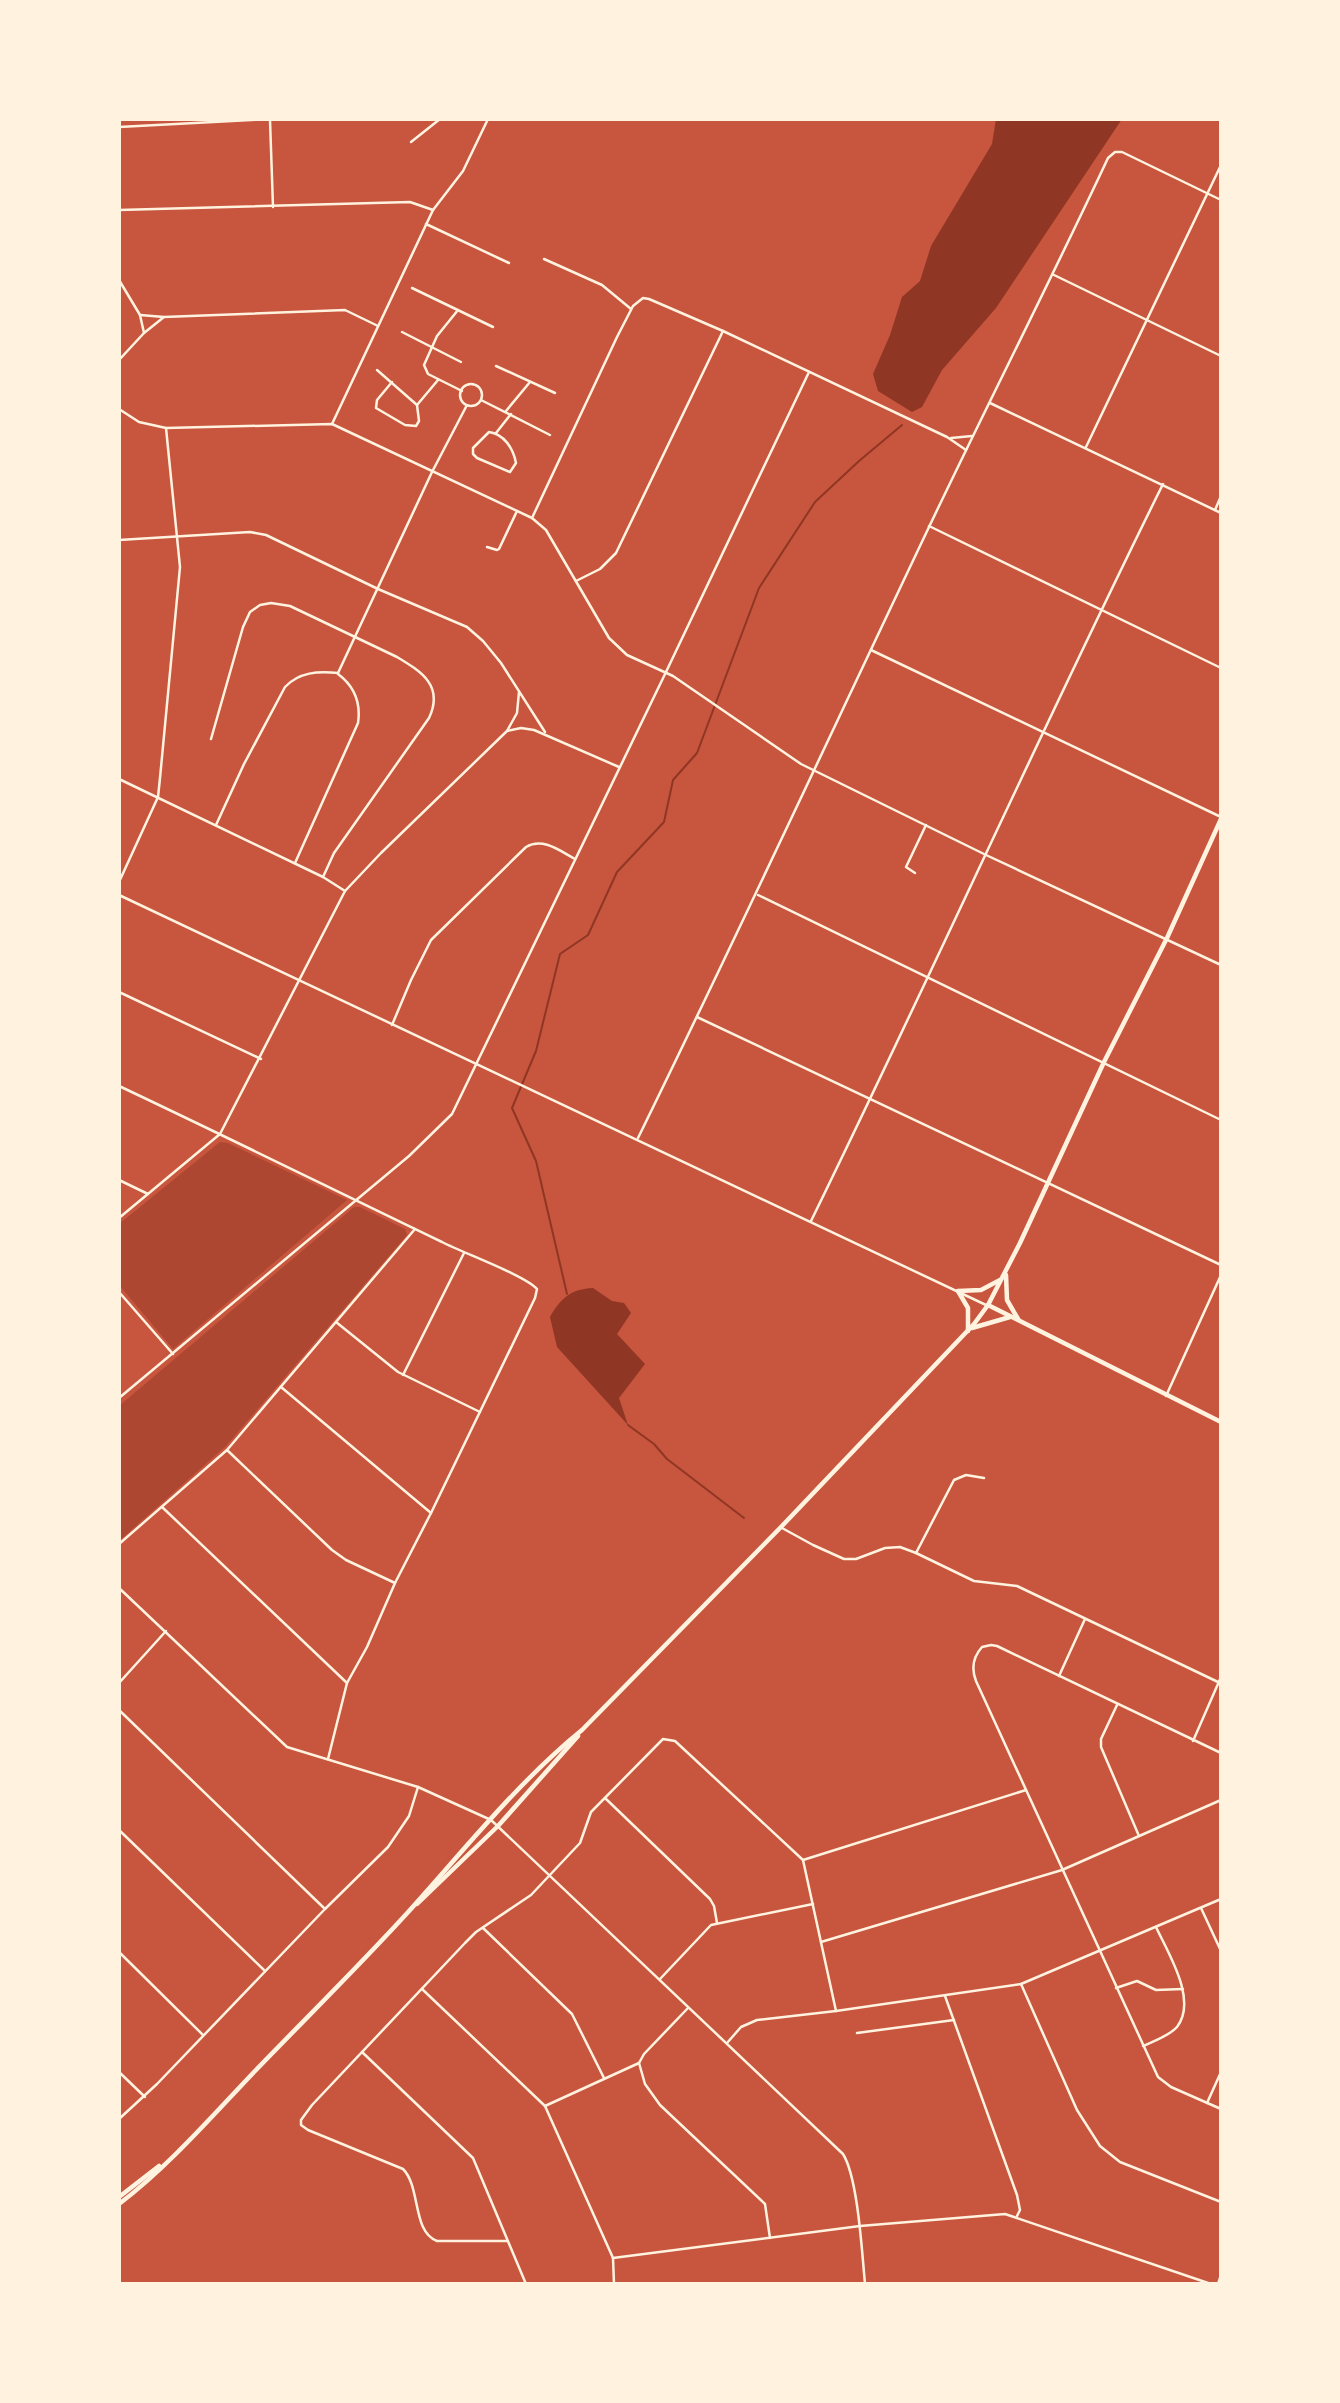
<svg xmlns="http://www.w3.org/2000/svg" width="1340" height="2403" viewBox="0 0 1340 2403" font-family="'Fira Sans',sans-serif">
  <style>
    .green { fill: #ae4732 }
    .water { fill: #8f3625 }
    .lines { fill: none; stroke-linecap: round; stroke-linejoin: round }
    .stream { stroke: #8f3625; stroke-width: 2 }
    .minor { stroke: #fff3e0; stroke-width: 2.5 }
    .trunk { stroke: #fff3e0; stroke-width: 4.5 }
  </style>
  <rect width="100%" height="100%" fill="#c8553d"/>
  <!-- green -->
  <g class="green">
    <polygon points="220,1142 228,1143 347,1200 173,1349 119,1285 119,1224"/>
    <polygon points="354,1207 360,1207 405,1229 407,1235 226,1446 119,1541 119,1406"/>
  </g>
  <!-- water -->
  <g class="water">
    <polygon points="996,119 1122,119 996,308 942,370 922,407 912,412 878,391 873,374 890,335 902,297 920,281 931,246 992,144"/>
    <path d="M593,1288L612,1301L624,1303L631,1313L617,1334L645,1364L619,1398L628,1425L557,1347L550,1317C561,1298 571,1289 593,1288Z"/>
  </g>
  <g class="lines">
    <!-- stream -->
    <g class="stream">
      <polyline points="567,1294 536,1161 512,1108 536,1051 560,954 588,935 617,872 664,822 673,780 697,753 759,588 815,502 859,461 902,425"/>
      <polyline points="628,1425 654,1444 667,1459 744,1518"/>
    </g>
    <!-- minor -->
    <g class="minor">
      <polyline points="270,120 273,207"/>
      <polyline points="119,127 269,119"/>
      <polyline points="411,142 440,119"/>
      <polyline points="119,210 410,202 433,210"/>
      <polyline points="426,224 509,263"/>
      <polyline points="544,259 602,285 631,309"/>
      <polyline points="1054,275 1221,356"/>
      <polyline points="119,280 140,315 144,333"/>
      <polyline points="412,288 493,327"/>
      <polyline points="458,310 437,336 424,365 428,374 462,391"/>
      <polyline points="140,315 164,317"/>
      <polyline points="402,332 461,362"/>
      <polyline points="119,360 144,333 164,317 345,310 378,326"/>
      <polyline points="496,366 555,393"/>
      <polyline points="377,370 417,405 419,421 416,426 405,425 376,408 377,400 392,382"/>
      <circle cx="471" cy="395" r="11"/>
      <polyline points="481,400 550,435"/>
      <polyline points="990,403 1221,513"/>
      <polyline points="417,405 438,380"/>
      <polyline points="119,409 139,422 166,428 332,424 532,518 546,530 609,638 627,655 673,676 801,764 986,855 1221,965"/>
      <polyline points="506,411 530,382"/>
      <polyline points="332,424 433,210 463,171 488,119"/>
      <path d="M489,432C504,434 513,448 516,463L510,472L477,458L473,454V448Z"/>
      <polyline points="496,433 511,414"/>
      <polyline points="951,438 972,436"/>
      <polyline points="1086,447 1221,165"/>
      <polyline points="1215,510 1221,496"/>
      <polyline points="532,518 617,337 633,306 643,298 649,299 723,331 947,437 966,450"/>
      <polyline points="929,526 1221,668"/>
      <polyline points="119,540 250,532 266,535 378,589 467,627 483,641 501,663 545,732"/>
      <polyline points="487,547 497,550 499,549 517,511"/>
      <polyline points="576,581 600,569 616,553 723,331"/>
      <polyline points="871,650 1221,817"/>
      <polyline points="338,673 432,472 467,405"/>
      <polyline points="507,731 517,713 519,692"/>
      <path d="M211,739L243,627L250,612L260,605L271,603L290,606L397,657C422,672 444,686 429,718L334,853L323,877"/>
      <polyline points="119,779 323,877 345,891"/>
      <path d="M216,825L244,764L285,687C299,672 318,671 338,673"/>
      <path d="M295,863L358,723C361,703 354,686 338,674"/>
      <polyline points="915,873 906,867 926,825"/>
      <polyline points="119,882 158,797 160,778 180,567 166,428"/>
      <polyline points="119,895 986,1305"/>
      <polyline points="758,895 1221,1120"/>
      <polyline points="119,992 261,1059"/>
      <polyline points="697,1017 1221,1265"/>
      <path d="M392,1025L411,980L431,940L526,847C543,837 560,851 575,859"/>
      <path d="M119,1086C227,1137 334,1190 442,1242C463,1253 524,1275 537,1289L535,1298L431,1513L395,1583L367,1647L347,1683L328,1759"/>
      <path d="M638,1138C737,936 832,731 929,527C988,403 1050,282 1108,158L1115,152H1122L1221,200"/>
      <polyline points="119,1180 148,1194"/>
      <polyline points="119,1218 220,1134 345,891 381,853 507,731 521,728 534,730 619,767"/>
      <path d="M811,1221C931,976 1042,728 1163,484"/>
      <polyline points="119,1292 173,1354"/>
      <polyline points="336,1322 398,1372 480,1412"/>
      <polyline points="403,1375 464,1253"/>
      <polyline points="281,1387 431,1513"/>
      <polyline points="1166,1396 1221,1275"/>
      <polyline points="119,1398 409,1156 452,1114 666,672 809,372"/>
      <polyline points="227,1450 332,1550 346,1560 395,1583"/>
      <polyline points="162,1507 347,1683"/>
      <polyline points="782,1528 813,1545 844,1559 856,1559 885,1548 900,1547 916,1553 974,1581 1017,1586 1218,1682"/>
      <polyline points="119,1544 227,1450 415,1229"/>
      <polyline points="916,1553 954,1480 966,1475 984,1478"/>
      <path d="M119,1588L287,1747L418,1787L491,1820L843,2154C858,2178 862,2253 865,2284"/>
      <polyline points="1059,1676 1085,1619"/>
      <polyline points="119,1683 166,1631"/>
      <polyline points="1117,1705 1101,1739 1101,1747 1139,1836"/>
      <polyline points="119,1710 325,1909"/>
      <polyline points="1193,1741 1221,1677"/>
      <path d="M1221,1753L997,1646L991,1645L982,1647C973,1657 971,1668 976,1681L1158,2077L1171,2087L1221,2109"/>
      <polyline points="605,1798 710,1899 714,1906 717,1923"/>
      <polyline points="119,1830 265,1971"/>
      <polyline points="803,1860 1026,1790"/>
      <polyline points="1201,1908 1221,1951"/>
      <polyline points="483,1928 572,2014 604,2078"/>
      <polyline points="821,1942 1062,1870 1221,1800"/>
      <polyline points="119,1952 203,2035"/>
      <polyline points="660,1979 711,1925 813,1904"/>
      <polyline points="1021,1984 1077,2110 1100,2146 1120,2162 1221,2202"/>
      <polyline points="1116,1988 1137,1981 1156,1990 1183,1989"/>
      <polyline points="422,1989 545,2106 613,2258 614,2284"/>
      <polyline points="945,1996 1017,2195 1020,2210 1017,2216"/>
      <polyline points="857,2033 954,2020"/>
      <polyline points="727,2043 741,2027 757,2020 836,2011 1021,1984 1221,1899"/>
      <path d="M1143,2046C1154,2041 1169,2036 1177,2027C1198,2000 1168,1953 1156,1927"/>
      <polyline points="362,2052 473,2158 526,2284"/>
      <polyline points="639,2063 645,2084 660,2105 765,2204 770,2238"/>
      <polyline points="119,2072 145,2097"/>
      <polyline points="1207,2103 1221,2072"/>
      <polyline points="545,2106 639,2063 644,2054 688,2008"/>
      <polyline points="119,2119 157,2084 325,1909 388,1847 409,1816 418,1787"/>
      <path d="M507,2241H437C412,2232 421,2187 403,2169L308,2130L301,2125V2120L312,2105L465,1943L476,1932L531,1895L580,1843L591,1812L663,1739L675,1741L803,1860L836,2011"/>
      <polyline points="613,2258 860,2226 1005,2214 1211,2284"/>
      <polyline points="1218,2284 1221,2275"/>
    </g>
    <!-- trunk -->
    <g class="trunk">
      <polyline points="1006,1275 1007,1300 1018,1319"/>
      <polyline points="958,1291 981,1290 1000,1280"/>
      <polyline points="958,1291 968,1308 968,1331"/>
      <polyline points="988,1305 1221,1422"/>
      <polyline points="972,1328 1010,1317"/>
      <polyline points="417,1904 498,1826 578,1736"/>
      <polyline points="119,2197 159,2166"/>
      <path d="M119,2204C169,2166 212,2116 255,2071C307,2017 360,1965 410,1910C465,1849 518,1782 582,1730L781,1527L974,1324L988,1305L1020,1243L1104,1062L1167,938L1221,819"/>
    </g>
  </g>
  <!-- border -->
  <rect width="1340" height="2403" fill="none" stroke="#fff3e0" stroke-width="242"/>
</svg>
